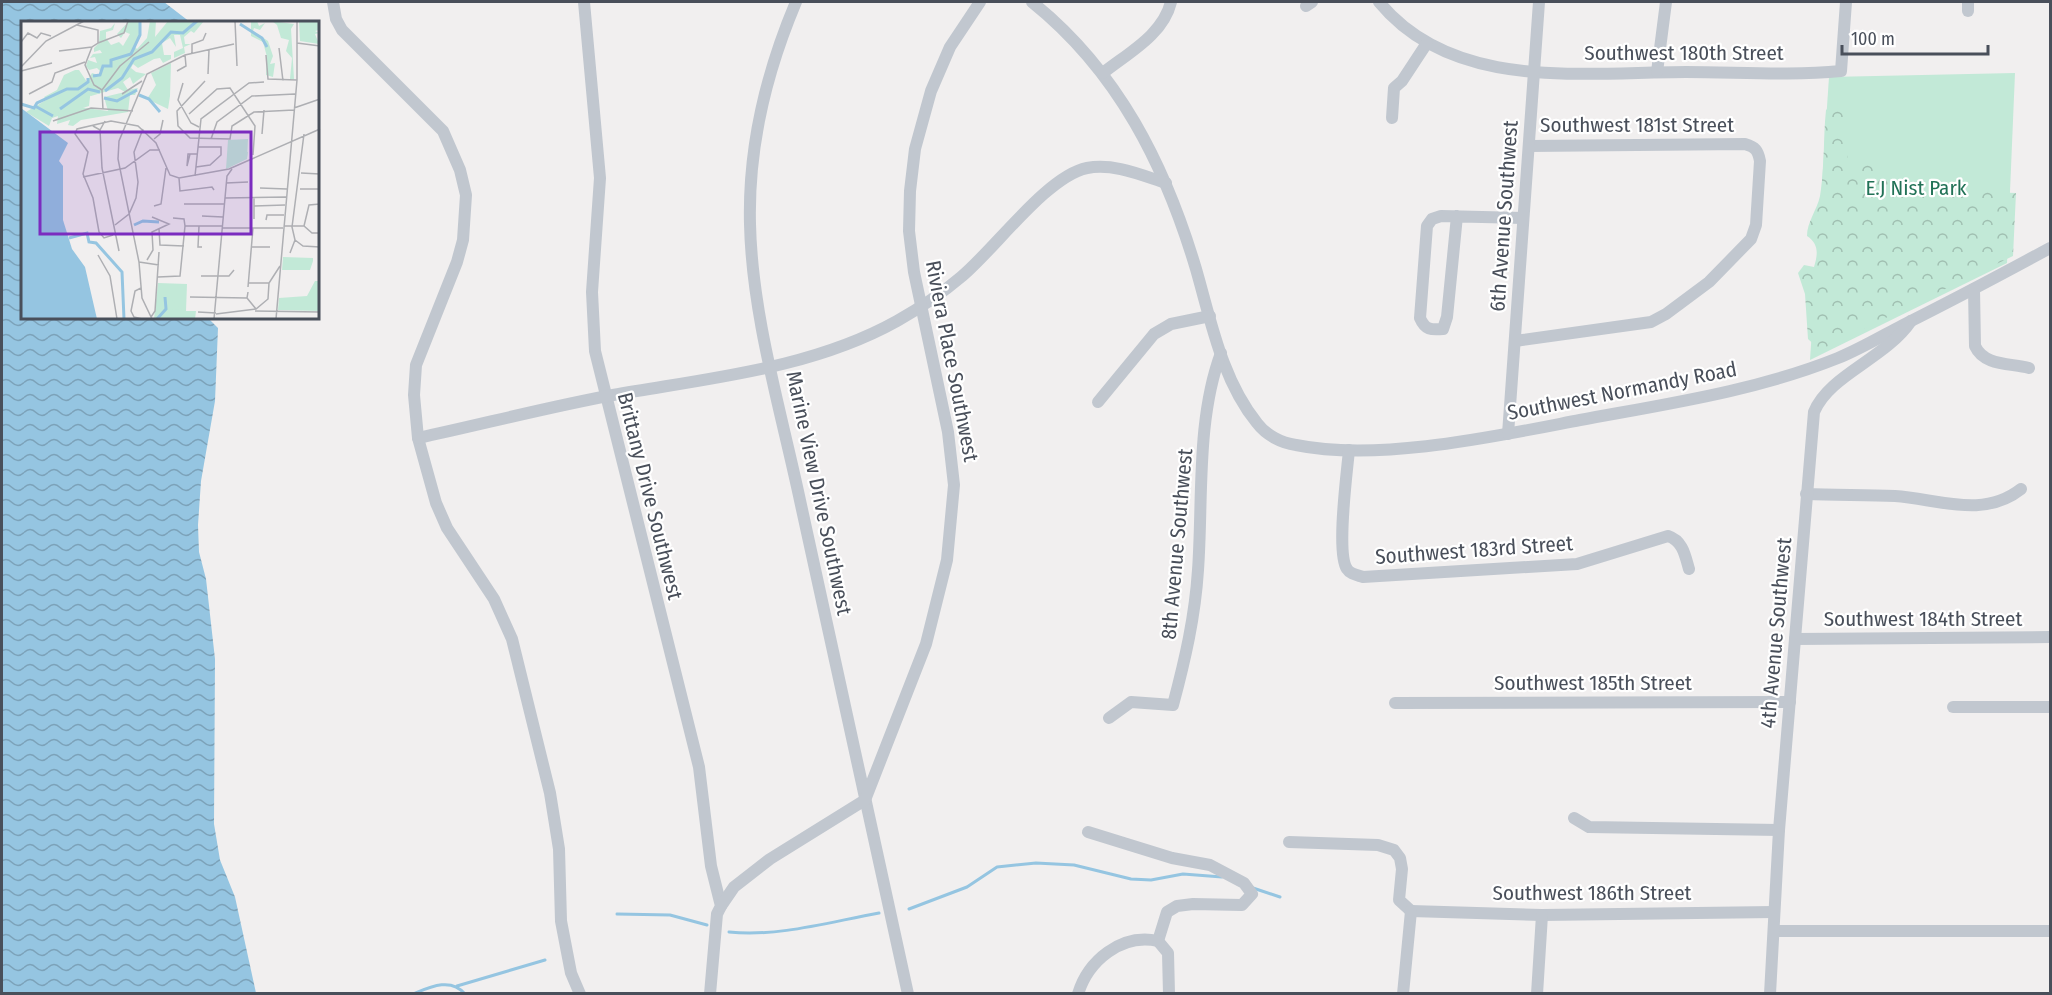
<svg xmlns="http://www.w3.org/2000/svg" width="2052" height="995" viewBox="0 0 2052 995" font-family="'Fira Sans Condensed',sans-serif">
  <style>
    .green { fill: #c2e9d7 }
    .forest { fill: url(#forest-crowns) }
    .water { fill: url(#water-waves) }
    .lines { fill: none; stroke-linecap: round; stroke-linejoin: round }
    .stream { stroke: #95c5e1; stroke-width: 3 }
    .minor { stroke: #c1c7cf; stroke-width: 12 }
    .labels { text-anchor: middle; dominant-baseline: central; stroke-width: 4.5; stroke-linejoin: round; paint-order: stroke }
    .street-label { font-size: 21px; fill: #494f5a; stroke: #fff }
    .park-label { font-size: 21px; fill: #227257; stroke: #fff }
    .inset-river { fill: none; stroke: #95c5e1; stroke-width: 3 }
    .inset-road { fill: none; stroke: #aeafb3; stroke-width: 1.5 }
    .view { fill: #7b2cbf; fill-opacity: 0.15; stroke: #7b2cbf; stroke-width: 3 }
    .inset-edge { fill: none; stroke: #494f5a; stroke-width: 3 }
  </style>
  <defs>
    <pattern id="forest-crowns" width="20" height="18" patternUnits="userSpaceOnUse" patternTransform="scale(1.5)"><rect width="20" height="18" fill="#c2e9d7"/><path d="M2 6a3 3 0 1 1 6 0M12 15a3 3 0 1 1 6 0" fill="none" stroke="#a0bfb1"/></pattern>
    <pattern id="water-waves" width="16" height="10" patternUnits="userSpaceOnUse" patternTransform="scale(1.5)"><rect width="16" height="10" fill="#95c5e1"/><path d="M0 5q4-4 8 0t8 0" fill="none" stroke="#7ca2b9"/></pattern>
  </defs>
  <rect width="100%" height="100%" fill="#f1efef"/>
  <!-- green -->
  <polygon class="green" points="2015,73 2007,263 1810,360 1829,77"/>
  <!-- forest -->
  <path class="forest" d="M1833,103L1844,112V142L1849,163L1876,158L1883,160L1889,175L1887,188L1899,193L1906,185C1931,190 1922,194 1940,204L1957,191L2016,193L2013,256L1820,350L1808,339L1805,294L1798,273L1804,265L1814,267C1818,254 1819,244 1807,236C1807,222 1817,210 1820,196C1825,168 1823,138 1826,110Z"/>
  <!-- water -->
  <polygon class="water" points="2,2 164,2 190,22 22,22 22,318 208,318 218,328 215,401 201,481 198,525 199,552 206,579 215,659 214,824 220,860 235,897 256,993 2,993"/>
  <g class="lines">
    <!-- stream -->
    <g class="stream">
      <polyline points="1253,888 1280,897"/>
      <polyline points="909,909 967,887 997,867 1036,863 1074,865 1131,879 1151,880 1183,874 1222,877"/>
      <polyline points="617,914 670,915 707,925"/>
      <path d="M729,932C779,937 829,922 879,913"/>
      <polyline points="457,986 545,960"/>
      <path d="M413,994C430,987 451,977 465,994"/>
    </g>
    <!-- minor -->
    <g class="minor">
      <polyline points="333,2 336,19 342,30 443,131 460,170 466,195 463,240 457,262 416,365 414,395 418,438 436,503 447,528 494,599 512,639 550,793 559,849 561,921 571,973 580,994"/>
      <polyline points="584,2 600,178 592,292 595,351 699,767 711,866 721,906 717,914 710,994"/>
      <path d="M796,2C766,73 748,146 750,224C752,317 782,414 801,505C837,668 872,831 908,994"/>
      <path d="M1032,2C1118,71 1165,165 1196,269C1211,321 1222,380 1257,423C1266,435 1281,443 1296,445C1378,462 1497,436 1580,420C1666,404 1756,391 1838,358C1860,349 1882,336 1903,325C1953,300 2002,274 2050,248"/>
      <path d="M1379,2C1453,92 1583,72 1686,72C1737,72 1790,76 1841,71L1846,2"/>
      <polyline points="1968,2 1968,11"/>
      <polyline points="1306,6 1312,2"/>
      <polyline points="1657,72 1666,2"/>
      <path d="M1103,73C1128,53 1163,35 1171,2"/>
      <polyline points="1392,118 1394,88 1402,81 1427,43"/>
      <path d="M1457,216L1447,317L1443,329C1431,330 1425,330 1420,318L1427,226L1432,219L1441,216L1523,218"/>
      <path d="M1974,289L1975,346C1984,366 2010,363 2029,368"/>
      <path d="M1515,341L1651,322L1666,314L1709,282L1751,239L1756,225L1760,161C1758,150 1755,147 1745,144L1529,146"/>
      <polyline points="1098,402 1154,334 1171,324 1210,316"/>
      <polyline points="1508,434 1539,2"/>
      <path d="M418,438C483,424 548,407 613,395C708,378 811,369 897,321C920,308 941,294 961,277C994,250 1047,176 1087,168C1114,163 1141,175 1166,183"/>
      <path d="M1349,450C1347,473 1336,553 1347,569C1350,574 1357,575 1363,577L1577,564L1668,536C1683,541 1685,555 1689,569"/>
      <path d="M1806,494C1836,495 1866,495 1895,496C1938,499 1983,519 2021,489"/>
      <polyline points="1795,639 2050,637"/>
      <polyline points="1395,703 1790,702"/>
      <polyline points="1953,707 2050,707"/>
      <path d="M1109,718L1131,702L1173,705C1185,660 1195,617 1198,570C1203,501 1196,420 1221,353"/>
      <polyline points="1574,818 1589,827 1779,830"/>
      <polyline points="1088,832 1172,858 1210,865 1244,883 1252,894 1242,905 1193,904 1177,906 1167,912 1158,941"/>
      <polyline points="1289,842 1378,845 1394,850 1400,858 1402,869 1399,900 1411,911"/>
      <polyline points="721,906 734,887 770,859 865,800 926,644 947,560 954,485 948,432 914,272 909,231 910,191 915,149 931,91 950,47 980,2"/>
      <polyline points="1411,911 1542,915 1774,912"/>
      <polyline points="1774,931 2050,931"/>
      <polyline points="1158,941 1168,953 1169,994"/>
      <path d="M1078,994C1088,961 1121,933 1158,941"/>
      <polyline points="1403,994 1411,911"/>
      <polyline points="1537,994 1542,915"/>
      <path d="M1770,994L1779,830L1814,412C1829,375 1885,359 1911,321"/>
    </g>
  </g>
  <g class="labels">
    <!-- street labels -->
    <g class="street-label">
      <text x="1684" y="53">Southwest 180th Street</text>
      <text x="1637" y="125">Southwest 181st Street</text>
      <text transform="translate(1504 216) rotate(-86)">6th Avenue Southwest</text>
      <text transform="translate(952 361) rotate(79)">Riviera Place Southwest</text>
      <text transform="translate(1622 391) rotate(-11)">Southwest Normandy Road</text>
      <text transform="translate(819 493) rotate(78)">Marine View Drive Southwest</text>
      <text transform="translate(650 496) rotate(76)">Brittany Drive Southwest</text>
      <text transform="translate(1177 544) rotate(-85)">8th Avenue Southwest</text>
      <text transform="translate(1474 550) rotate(-4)">Southwest 183rd Street</text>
      <text x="1923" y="619">Southwest 184th Street</text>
      <text transform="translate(1776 633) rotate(-85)">4th Avenue Southwest</text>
      <text x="1593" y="683">Southwest 185th Street</text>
      <text x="1592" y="893">Southwest 186th Street</text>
    </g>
    <!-- park labels -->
    <g class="park-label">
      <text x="1916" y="188">E.J Nist Park</text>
    </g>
  </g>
  <!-- overview -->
  <g transform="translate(21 21)">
    <rect width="298" height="298" fill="#f1efef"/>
    <path d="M150,42L149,75L147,88L126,78L135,64L130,52ZM45,67H70L68,85L31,97L28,105L5,91ZM227,118L226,138L205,148L207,119Z" fill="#c2e9d7"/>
    <path d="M108,0L118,1L119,17L113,25L116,28L126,17L129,0H135L134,16L147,0H183L173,12L170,10L163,16L164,23H170L163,26L164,32L153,37V31L162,27L159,14H153L155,26L149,17L141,22L143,34H150V38L142,42L139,37L133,38L117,47L112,43L110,47L115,51L125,53L112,63L109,56L102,61L107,69L117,67L114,74H109L107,91L60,99L52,105L47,104L49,99L36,103L38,87L43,84L87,90L83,76L104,71L97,67L70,75L63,73L62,77L51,80L49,69L27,81L23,76L36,69L43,54L54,49H58L66,61L71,52L77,54L80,51L76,47L68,49L65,45L67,39L76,42L74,36L69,37L72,33L81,32L79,29L73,31V27L78,22L79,10L90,7L94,2L92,9L85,11V17L90,24L98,21L102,25L109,13L104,11L100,17L96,13ZM230,0H236L238,5L244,2L239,9L233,7L232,10L247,20L252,35L249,43L254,42L252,56L245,54L246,36L242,21L230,15ZM251,0L273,3L270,8L273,58H269L271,37L265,30L268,19L260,17L256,4ZM278,0H297L298,9L294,10L298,12L294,13L298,23L279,20ZM208,121L214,131H227L226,137L207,147ZM262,236L292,237V240L289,249H261ZM294,260H298V290L257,289L258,277L286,275ZM137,262L166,263L165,290H175L174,298H133Z" fill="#c2e9d7"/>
    <path d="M150,279L161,288L151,289L147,295L135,298Z" fill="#c2e9d7"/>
    <path d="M0,87L47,122L38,140L42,145V199L51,228L64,246L76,298H0Z" fill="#95c5e1"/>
    <path class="inset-river" d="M219,3L241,17L246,26M72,55L79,54L82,45H90V39L110,33L119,14V1M84,70L101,57L113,38L131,31L150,11L162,12L176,0M118,74L128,78L139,91M83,77L96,80L116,69M0,83L13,87L16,82L46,68H57L67,61V57M14,85L32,95M39,88L67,68L79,71M113,204L122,200L138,201M48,217L66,212L68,221L75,222L101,251L103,298M136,298L145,288L144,276"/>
    <path class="inset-road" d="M214,0L216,45M56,4L77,9V22L71,26L64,44L73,64L81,69M0,21L7,12L16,17L20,12L30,15M77,22L103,12L107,0M276,22L299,25M258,27L262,60M38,30L71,26M171,32V23L182,19L185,12M245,34L247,58L276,59M0,46L25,20L63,0M0,50L31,42M156,50L165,45L164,34M187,53L188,29M184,60L156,90L157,105L169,117L209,118L211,105L233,91L273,89M162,62L157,79L170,102L178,106M81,69L99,45L128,21M81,69L82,89M8,73L31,61L34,52L64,41M101,73L121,60M273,87L299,78M168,93L196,68L209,67L234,105L232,134M32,100L70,87L112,90M72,105L79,109L84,100M79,109L81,147L98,230M241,113L243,89M133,118L139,113L142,99M190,118L196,101L231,75L274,73M169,133L166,145L167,133H176M175,146L189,144L200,134V126H177M280,152L299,153M174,155L180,98L228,62L243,61M62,156L104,147L129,129H139M158,157L159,170L191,166L193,169M205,162L227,161M239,167L266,168M279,168H299M233,176V198M204,177L265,176M163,183H203M133,185L140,183L145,147M233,185L264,184M181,195L202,196M152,197L163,198L164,205M245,199L246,194H263M94,204L108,193L115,177L117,161L113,131L122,108M164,205H202M178,205L177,226H181M263,205H283L291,212H299M283,205L288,184L299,183M202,207H262M138,208L139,224L163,225M92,214L83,217L78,211L72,177L62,153L67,131L54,113L56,108L90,100L117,105L135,122L149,154L158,157L208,148L299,108M274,219L282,225L299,226M230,226H249M269,232L274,219L271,206L283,113M77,234L89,255L96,298M126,239L132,229L131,211L148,203L131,196M118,241L138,244M180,255H208L213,249M137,256L159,255L164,205M228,262H248M227,266L232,207M120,267L114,270L110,290L113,296L121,298M227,271L226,277L235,288M169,276L226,277M234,290L299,291M177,291L195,292M195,293L235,288L247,278L248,262L259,245M130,296L134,290L138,231M131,298L121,277L118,241L97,138L98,120L126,53L164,34L213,23M193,298L206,155L211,148M255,298L276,59V0"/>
    <path class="view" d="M19,111H230V213H19Z"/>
    <rect width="298" height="298" class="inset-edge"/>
  </g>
  <!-- border -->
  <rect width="2052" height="995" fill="none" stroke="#494f5a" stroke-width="6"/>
  <!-- scale -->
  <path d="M1842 45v9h146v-9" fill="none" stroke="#494f5a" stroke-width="3"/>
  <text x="1851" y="45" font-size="18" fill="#494f5a" stroke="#ffffff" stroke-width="4.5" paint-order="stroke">100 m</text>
</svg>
